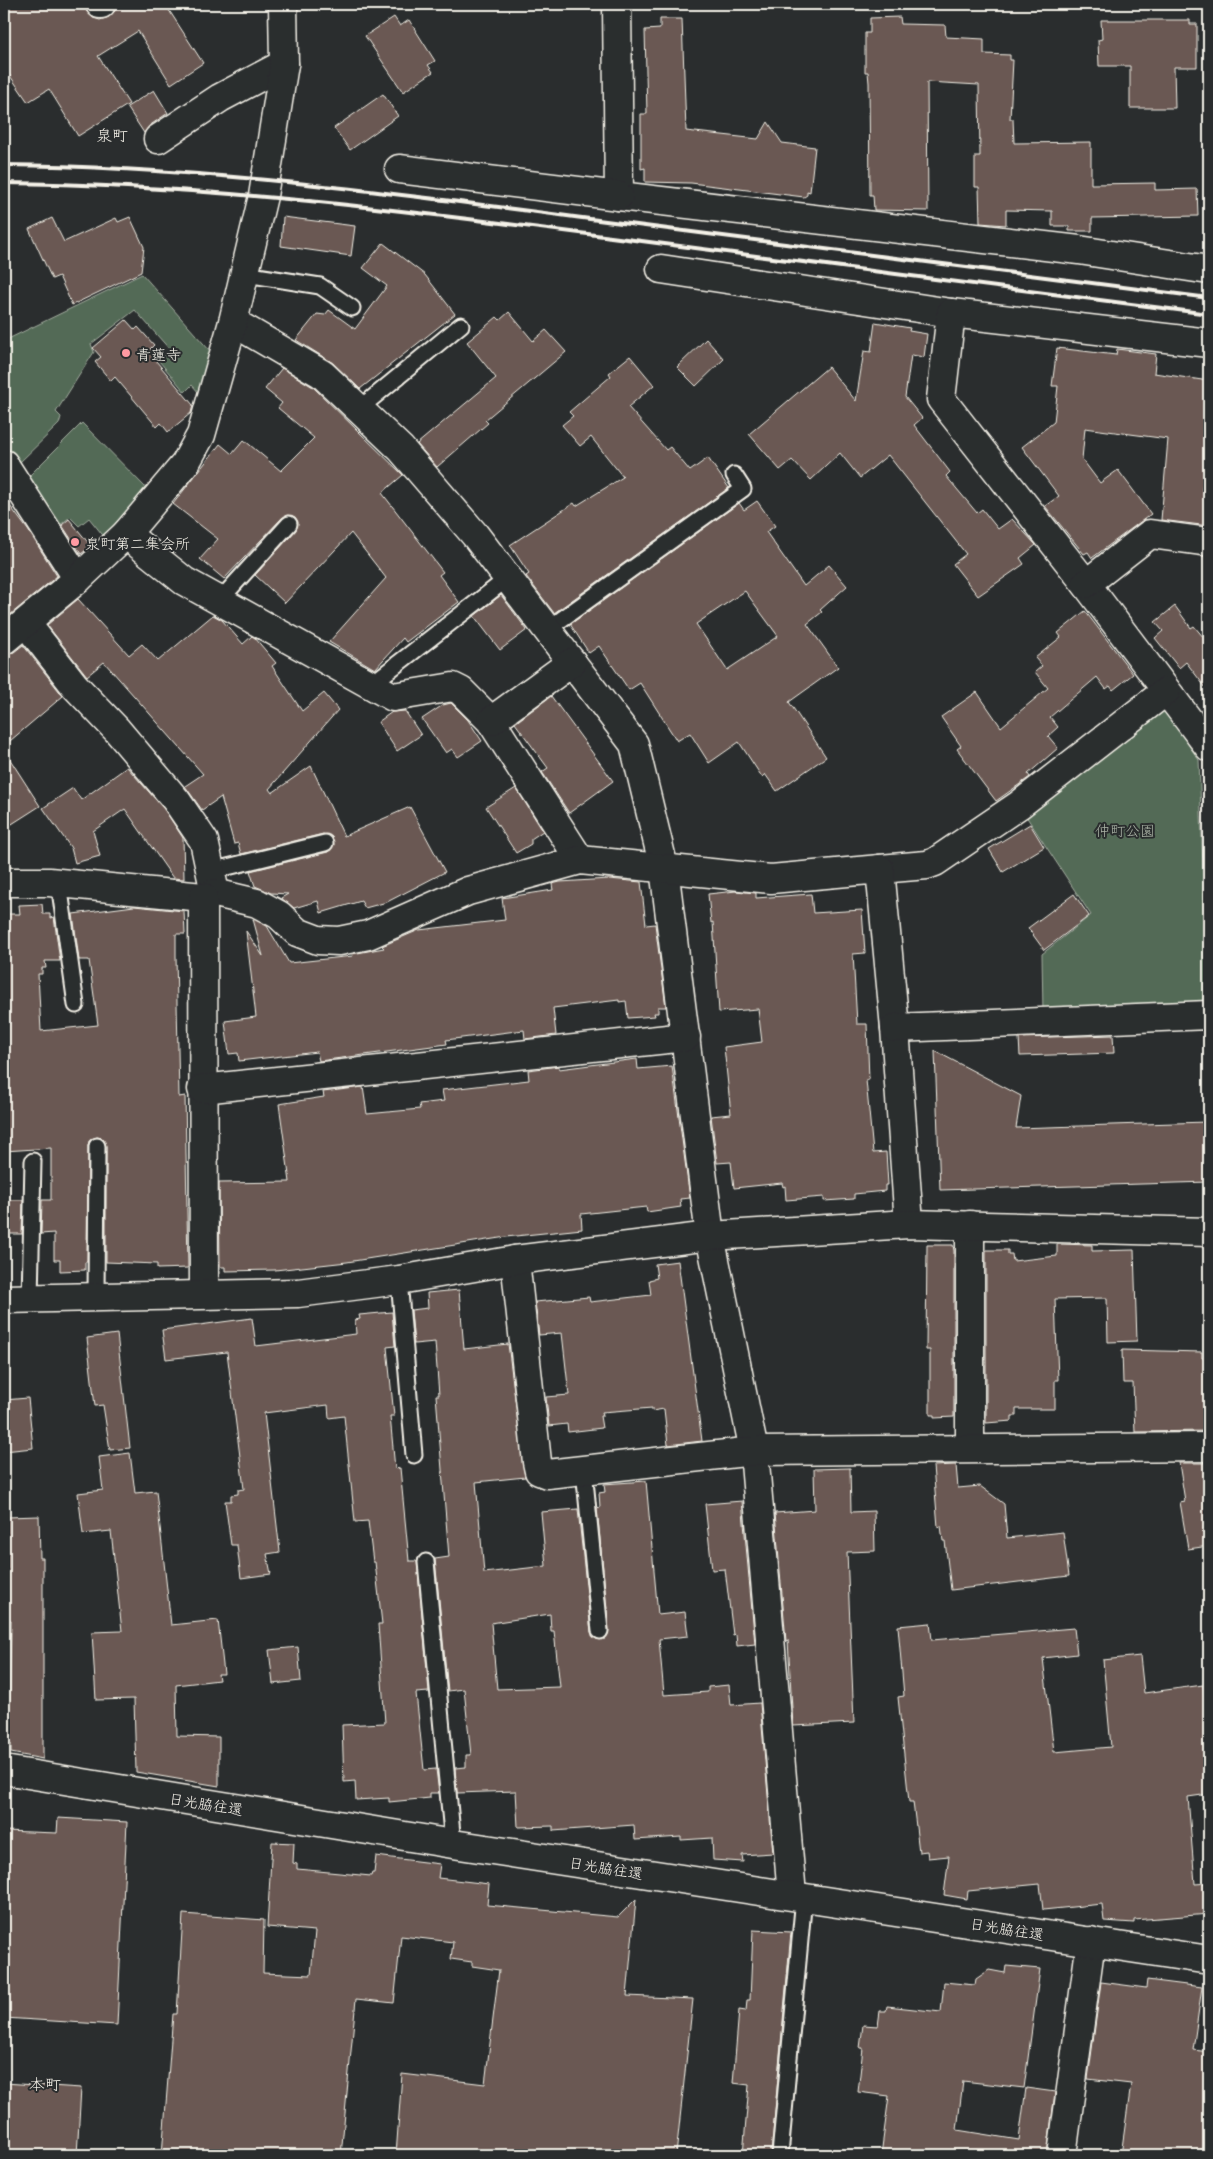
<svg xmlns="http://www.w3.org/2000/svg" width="1213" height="2159" viewBox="0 0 1213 2159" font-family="'Playpen Sans','Klee One',sans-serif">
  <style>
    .green { fill: #536a57; stroke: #a4aea0 }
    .building { fill: #6a5952; stroke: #f4f1e8; fill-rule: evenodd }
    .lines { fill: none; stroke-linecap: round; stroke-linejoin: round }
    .lane-casing { stroke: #f4f1e8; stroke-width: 19 }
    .street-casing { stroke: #f4f1e8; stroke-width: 31 }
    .primary-casing { stroke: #f4f1e8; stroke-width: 31 }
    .lane { stroke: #2a2d2e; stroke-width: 15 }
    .street { stroke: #2a2d2e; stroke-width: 28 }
    .primary { stroke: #2a2d2e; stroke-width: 28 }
    .rail { stroke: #f4f1e8; stroke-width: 4 }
    .poi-dot { fill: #ff9aa2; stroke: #2a2d2e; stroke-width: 2 }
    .labels { text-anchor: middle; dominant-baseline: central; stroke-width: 4; stroke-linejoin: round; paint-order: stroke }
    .poi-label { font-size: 15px; fill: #f4f1e8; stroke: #2a2d2e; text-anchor: start }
    .park-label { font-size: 15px; fill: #acb4a7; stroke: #2a2d2e }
    .street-label { font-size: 15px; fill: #f4f1e8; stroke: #2a2d2e }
    .neighbourhood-label { font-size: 16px; fill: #f4f1e8; stroke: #2a2d2e }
  </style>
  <rect width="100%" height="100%" fill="#2a2d2e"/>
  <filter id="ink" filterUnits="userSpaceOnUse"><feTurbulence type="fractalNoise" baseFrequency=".02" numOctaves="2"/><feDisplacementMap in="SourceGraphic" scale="10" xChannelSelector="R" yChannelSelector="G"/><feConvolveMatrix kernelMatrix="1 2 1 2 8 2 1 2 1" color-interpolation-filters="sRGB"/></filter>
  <g filter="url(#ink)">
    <!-- green -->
    <g class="green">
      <polygon points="142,274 211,352 200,394 192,385 185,392 159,361 171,351 135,310 91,344 94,352 56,412 61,417 59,424 16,466 4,449 4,341"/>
      <polygon points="82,423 149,491 106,539 89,518 79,526 70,517 53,531 26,479"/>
      <polygon points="1164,710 1199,760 1208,1003 1043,1012 1042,954 1091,915 1022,810"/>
    </g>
    <!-- building -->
    <g class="building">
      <polygon points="4,4 84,4 87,12 93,18 100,20 109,17 115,11 117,4 165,4 203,63 171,84 138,31 98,56 129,104 78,136 49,89 28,102 4,67"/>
      <polygon points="394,17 400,26 409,20 435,61 428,65 433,72 403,92 365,36"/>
      <polygon points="900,17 901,24 945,25 946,37 984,39 984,54 1010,55 1010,60 1013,60 1010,119 1013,119 1014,143 1091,142 1091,184 1155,183 1155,190 1197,189 1198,216 1092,218 1092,231 1069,231 1069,226 1052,226 1052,211 1006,210 1006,225 980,223 979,187 975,187 975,156 980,156 979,85 927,82 928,211 874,210 873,195 870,195 869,83 868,72 865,72 865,33 870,33 870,18"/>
      <polygon points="660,19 682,19 686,131 758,139 768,122 782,143 815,147 810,192 807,191 807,195 804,197 691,183 645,182 645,168 641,169 641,114 647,114 645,30 660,29"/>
      <polygon points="1101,20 1190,20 1190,24 1197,24 1197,67 1174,67 1175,108 1130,108 1130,66 1099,66 1098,40 1102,39"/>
      <polygon points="154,90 168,113 149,126 144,133 127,107"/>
      <polygon points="383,94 398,116 350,150 334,128"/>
      <polygon points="130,217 144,247 141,272 72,305 59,276 52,279 29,229 52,218 64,242 116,218 118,222"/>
      <polygon points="283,217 355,226 351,256 281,246"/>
      <polygon points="383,243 425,275 455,314 360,389 333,363 296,340 317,314 325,315 329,310 355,329 387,286 363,268"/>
      <polygon points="509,312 533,341 546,330 566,352 485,420 488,423 437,467 417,444 496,378 467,342 497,317 500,320"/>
      <polygon points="126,320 135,330 138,327 154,345 150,349 159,359 156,361 193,405 191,413 168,432 161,423 157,427 115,377 111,381 95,362 101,357 93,348"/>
      <polygon points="875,322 910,328 909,331 927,334 924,357 911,355 905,397 922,418 914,425 950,472 946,476 977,513 982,509 998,529 1012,519 1036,545 1020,558 1024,564 978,596 953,564 966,554 888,455 860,478 840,453 811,480 792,460 780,470 749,434 828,367 856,401 864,351 871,352"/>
      <polygon points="706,339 724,359 696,386 677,367"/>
      <polygon points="1057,348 1116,355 1117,349 1156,354 1154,373 1209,381 1209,441 1207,441 1202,490 1209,491 1209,526 1161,520 1168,439 1085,428 1082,459 1100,483 1118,470 1151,514 1092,558 1088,552 1084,554 1045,506 1059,496 1022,447 1054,422 1058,386 1052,386"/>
      <polygon points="630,356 654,385 628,407 666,450 670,447 690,471 708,458 729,488 554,613 526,576 529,574 510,545 574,503 576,506 623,477 591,437 580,446 562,425 573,416 569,412 611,376 609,373"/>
      <polygon points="282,368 313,387 403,475 382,493 443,572 439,575 459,602 406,642 403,638 375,669 329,642 386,578 351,533 285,603 255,575 296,530 298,522 295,517 287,515 282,518 224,579 200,559 218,539 173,504 220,444 232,454 244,440 281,471 314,438 278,408 282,403 265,389"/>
      <polygon points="4,498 28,530 57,576 4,620"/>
      <path d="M757,501L775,526L766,532L804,586L829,565L847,586L820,610L822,612L807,624L838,667L789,702L826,757L777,791L765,774L762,777L739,742L709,763L690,733L677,741L640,683L629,690L599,646L589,653L570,624L739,503L744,510ZM745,591L778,636L727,670L696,624Z"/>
      <polygon points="69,519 91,546 81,554 62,525"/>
      <polygon points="501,595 527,630 500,650 474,616"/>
      <polygon points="78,599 129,655 142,644 158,661 213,615 222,620 243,644 252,636 255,638 276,663 272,666 302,711 324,693 338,710 269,789 272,793 311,766 344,836 410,807 445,872 387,902 365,908 361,901 321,913 318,901 294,908 281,898 288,894 271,893 255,886 250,871 328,852 334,845 332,837 323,834 241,854 238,843 234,844 221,797 202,810 185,786 203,774 104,662 87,676 47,625"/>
      <polygon points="1175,606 1191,628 1194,626 1209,644 1209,692 1186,662 1179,668 1155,638 1163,631 1155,622"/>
      <polygon points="1085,611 1133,674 1113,690 1110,686 1106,689 1097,677 1050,717 1058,727 1048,736 1058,748 1028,774 1030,777 996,801 957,749 961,746 941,717 977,692 1001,727 1048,688 1035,672 1042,666 1035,658 1061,637 1058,633"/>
      <polygon points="23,645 63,696 4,746 4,655 14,652"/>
      <polygon points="551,696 613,781 569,813 542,772 548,768 515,723"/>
      <polygon points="451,703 468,720 482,741 458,757 452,749 446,753 422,719 443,705"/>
      <polygon points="405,711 421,735 397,751 378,722 392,712"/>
      <polygon points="4,750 40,806 4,829"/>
      <polygon points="127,767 164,809 183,838 184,879 173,878 125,809 93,831 100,856 75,863 71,848 43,808 73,788 81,800"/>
      <polygon points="516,788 543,831 531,839 531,844 516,853 486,807"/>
      <polygon points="1030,824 1044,847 1003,872 989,849"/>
      <polygon points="609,879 641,882 646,925 655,924 666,1007 658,1007 658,1013 654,1013 655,1016 628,1018 626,1001 619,1002 619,1000 553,1008 556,1035 525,1039 524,1030 446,1040 447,1044 319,1061 317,1052 239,1061 238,1053 229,1054 225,1021 256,1017 246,931 263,956 253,919 267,926 289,963 353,956 352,954 384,948 382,946 419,930 505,920 502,898 553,890 552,884 560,882"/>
      <polygon points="736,891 756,893 756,898 811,894 813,913 862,910 865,953 853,954 857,1024 867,1024 869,1080 866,1080 873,1153 886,1152 888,1185 885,1185 885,1191 854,1194 854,1199 824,1201 824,1197 786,1200 785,1186 783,1187 782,1183 734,1188 731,1162 717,1163 711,1116 731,1114 724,1047 762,1042 758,1009 719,1012 713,922 711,923 708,894"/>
      <polygon points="1074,894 1089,916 1044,950 1028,928"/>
      <polygon points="42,904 43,914 50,914 50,918 54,917 60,961 45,961 46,968 42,968 42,974 38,974 41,1031 98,1025 89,960 79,960 73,914 134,906 184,911 185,934 176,934 176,956 179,1097 185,1096 188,1268 157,1269 157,1264 106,1262 106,1146 102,1138 97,1137 89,1141 88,1146 87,1262 85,1262 85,1270 60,1271 60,1260 54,1260 54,1233 41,1234 42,1200 51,1200 51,1148 4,1151 4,914 20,914 19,905"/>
      <polygon points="1113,1035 1114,1053 1020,1056 1019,1038"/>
      <polygon points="935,1051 1021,1096 1016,1128 1207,1122 1209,1182 940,1190"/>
      <polygon points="637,1059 638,1069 672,1066 690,1198 680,1199 681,1207 647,1212 646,1207 581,1214 582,1229 506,1237 347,1262 275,1270 225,1271 225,1267 220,1267 219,1183 290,1182 279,1104 324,1097 323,1092 363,1087 367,1114 420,1109 419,1104 444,1101 442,1090 529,1080 528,1070 559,1066 559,1069"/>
      <polygon points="12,1200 23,1200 22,1234 4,1234 4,1201"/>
      <polygon points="1057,1244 1092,1245 1092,1251 1134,1250 1137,1341 1108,1342 1107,1298 1055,1299 1058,1380 1055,1380 1055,1409 1016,1409 1016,1416 1012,1416 1012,1421 986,1423 986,1250 1008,1250 1008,1254 1012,1254 1013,1261 1057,1256"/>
      <polygon points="927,1245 953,1245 954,1251 954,1417 934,1418 934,1415 930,1415 930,1350 926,1350"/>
      <polygon points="678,1261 702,1441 668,1445 664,1409 652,1411 652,1408 602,1412 603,1416 600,1416 602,1428 568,1432 567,1424 549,1426 546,1397 569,1395 562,1333 539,1335 535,1302 589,1297 590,1302 651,1295 649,1280 657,1278 655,1264"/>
      <path d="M459,1290L464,1349L508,1344L525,1477L476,1482L484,1573L546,1566L541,1512L578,1509L591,1632L596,1639H605L609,1630L597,1508L600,1507L599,1493L605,1492L604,1484L646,1481L658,1615L685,1612L688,1636L659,1639L664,1695L708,1692V1687L729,1685L731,1705L760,1703L773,1853L742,1855L743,1862L713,1860L712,1838L681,1840V1837L635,1840L634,1825L553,1831V1826L518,1827L516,1791L457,1793L455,1768L466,1767V1755H471L464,1689L448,1691L435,1559L449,1557L436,1395H439L435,1342L414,1344L411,1310L428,1308L427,1293ZM550,1614L551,1631H554L560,1687L497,1689L491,1623Z"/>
      <polygon points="392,1312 395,1346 387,1347 394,1416 390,1416 395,1469 400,1468 409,1561 417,1561 429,1692 416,1693 424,1770 436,1769 439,1793 430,1793 430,1798 389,1802 389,1798 356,1800 355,1781 344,1782 342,1725 385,1723 378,1624 382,1624 375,1562 373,1562 368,1521 355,1522 344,1416 329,1418 328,1405 264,1413 280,1552 267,1554 271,1574 241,1578 237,1545 231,1545 225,1501 231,1501 231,1495 238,1494 238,1490 244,1489 227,1352 166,1359 162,1330 252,1318 256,1346 356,1334 355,1320 360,1319 359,1315"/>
      <polygon points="117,1334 130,1448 110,1450 103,1405 95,1406 87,1338"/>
      <polygon points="1122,1350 1202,1352 1202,1358 1207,1358 1209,1431 1135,1432 1133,1383 1123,1383"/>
      <polygon points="28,1398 33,1448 4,1451 4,1400"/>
      <polygon points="130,1453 135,1493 156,1491 171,1625 218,1620 224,1674 218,1674 219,1680 176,1685 177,1736 219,1737 219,1786 136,1772 134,1699 96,1700 92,1632 122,1631 111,1531 83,1534 78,1493 103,1490 99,1457"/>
      <polygon points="1179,1463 1209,1463 1209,1546 1188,1549 1180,1502 1185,1501"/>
      <polygon points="956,1465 958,1488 980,1486 1004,1504 1007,1538 1063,1532 1069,1576 951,1590 945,1541 943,1541 941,1526 938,1527 933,1466"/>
      <polygon points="850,1468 851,1512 874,1511 875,1551 847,1552 854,1723 793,1726 788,1640 786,1641 775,1513 815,1510 814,1469"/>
      <polygon points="742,1501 755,1644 737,1646 736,1634 733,1635 725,1569 712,1570 705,1504"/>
      <polygon points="39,1516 40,1558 43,1558 43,1759 11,1753 11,1744 9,1744 11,1620 8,1620 7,1517"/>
      <polygon points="930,1623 932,1640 1074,1628 1077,1654 1043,1658 1054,1752 1111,1747 1103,1660 1140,1656 1144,1693 1203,1685 1209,1727 1209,1794 1188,1797 1195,1884 1209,1883 1209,1914 1134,1920 1134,1923 1104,1921 1102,1904 1043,1910 1040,1884 968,1891 967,1899 944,1895 949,1856 928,1858 927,1851 919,1852 913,1802 909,1802 898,1697 904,1696 898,1626"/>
      <polygon points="298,1647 301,1681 273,1684 269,1650"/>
      <polygon points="58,1818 127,1822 117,2025 4,2018 4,1831 57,1833"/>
      <polygon points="272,1842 294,1843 293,1863 297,1864 297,1869 371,1876 372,1873 374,1873 376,1856 440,1864 438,1878 489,1884 487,1905 618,1917 636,1899 627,1996 693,1999 676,2155 396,2155 402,2074 485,2084 499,1970 472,1966 472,1962 451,1959 453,1942 401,1936 394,2003 356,1999 341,2155 162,2155 173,2014 177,2014 183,1914 264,1920 263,1973 311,1975 315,1931 267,1927"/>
      <polygon points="753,1930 791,1932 771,2155 743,2155 749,2085 733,2083 739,2010 746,2011 747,2000 750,2000"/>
      <polygon points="1006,1966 1040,1969 1024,2088 963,2081 957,2130 1019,2140 1026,2088 1055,2092 1047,2155 881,2155 889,2096 858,2092 863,2048 860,2048 863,2025 878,2026 880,2011 886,2011 887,2006 941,2012 944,1982 975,1985 976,1979 989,1970 1005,1973"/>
      <polygon points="1147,1980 1202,1987 1193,2050 1209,2052 1209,2155 1121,2155 1131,2084 1088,2079 1101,1982 1146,1988"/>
      <polygon points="4,2083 81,2088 77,2155 4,2155"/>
    </g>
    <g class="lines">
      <defs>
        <g id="lane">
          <polyline points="245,274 320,286 352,308"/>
          <polyline points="359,409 461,325"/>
          <polyline points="219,601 289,524"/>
          <polyline points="548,629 743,489 734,475"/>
          <polyline points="369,686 508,578"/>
          <polyline points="211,871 325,843"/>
          <polyline points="59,883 76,1005"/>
          <polyline points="399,1280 414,1455"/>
          <polyline points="96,1297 97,1146"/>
          <polyline points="30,1299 33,1161"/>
          <polyline points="584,1470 600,1631"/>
          <polyline points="426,1562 453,1844"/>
          <polyline points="780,2155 804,1897"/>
        </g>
        <g id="street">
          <polyline points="100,4 101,4"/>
          <polyline points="617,4 619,196 1079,250 1209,270"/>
          <polyline points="158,139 220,98 284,64"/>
          <polyline points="399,169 619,196"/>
          <polyline points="661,269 951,313"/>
          <polyline points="233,322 322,374 401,449 475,535 634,744 664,868 710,1236 754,1451 792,1895"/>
          <polyline points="1209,343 951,313 941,399 1086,584 1209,747"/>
          <polyline points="4,464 78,579"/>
          <polyline points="126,534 184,581 393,697 453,687 461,691 491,721 580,860"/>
          <polyline points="1086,584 1150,534 1209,542"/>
          <polyline points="26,623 75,686 117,730 176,800 204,841 215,893"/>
          <polyline points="4,640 78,579 126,534 185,464 201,435 233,322 263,196 284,64 283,4"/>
          <polyline points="491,721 572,662"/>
          <polyline points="880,869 927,865 935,862 1019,805 1166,691"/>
          <polyline points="4,882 49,882 203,897 215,893 257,903 279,915 297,932 318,940 339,941 368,935 468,891 580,860 771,879 880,869 895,1028 909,1224"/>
          <polyline points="203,897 204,1294"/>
          <polyline points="895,1028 1209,1015"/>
          <polyline points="202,1089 686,1037"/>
          <polyline points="970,1225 970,1447"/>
          <polyline points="515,1260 537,1462 539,1471 547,1474 754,1451 1209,1447"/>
          <polyline points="4,1299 298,1293 399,1280 515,1260 710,1236 909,1224 1209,1232"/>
          <polyline points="1062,2155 1091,1941"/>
        </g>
        <polyline id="primary" points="4,1770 453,1844 1209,1960"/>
      </defs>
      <!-- lane casing -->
      <use href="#lane" class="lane-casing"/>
      <!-- street casing -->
      <use href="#street" class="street-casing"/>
      <!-- primary casing -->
      <use href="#primary" class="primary-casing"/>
      <!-- lane -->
      <use href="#lane" class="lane"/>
      <!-- street -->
      <use href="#street" class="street"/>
      <!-- primary -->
      <use href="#primary" class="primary"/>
      <!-- rail -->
      <g class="rail">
        <path d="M4,165C203,167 401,194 598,220C802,246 1006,272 1209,298"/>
        <path d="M4,183C208,185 409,211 611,237C810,263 1010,289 1209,314"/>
      </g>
    </g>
  </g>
  <!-- markers -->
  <g class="poi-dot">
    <circle cx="126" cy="353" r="5"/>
    <circle cx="75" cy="542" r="5"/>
  </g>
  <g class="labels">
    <!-- poi labels -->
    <g class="poi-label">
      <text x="136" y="353">青蓮寺</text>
      <text x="85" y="542">泉町第二集会所</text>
    </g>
    <!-- park labels -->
    <g class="park-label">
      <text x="1125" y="829">仲町公園</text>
    </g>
    <!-- street labels -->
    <g class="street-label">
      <text transform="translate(206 1803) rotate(9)">日光脇往還</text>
      <text transform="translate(606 1867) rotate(9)">日光脇往還</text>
      <text transform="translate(1007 1928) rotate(9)">日光脇往還</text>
    </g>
    <!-- neighbourhood labels -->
    <g class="neighbourhood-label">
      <text x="112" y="134">泉町</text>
      <text x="45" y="2083">本町</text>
    </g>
  </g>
  <!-- margin -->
  <rect width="1213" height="2159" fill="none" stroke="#2a2d2e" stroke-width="20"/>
  <rect x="10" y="10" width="1193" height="2139" fill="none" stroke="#f4f1e8" stroke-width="2" filter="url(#ink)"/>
</svg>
